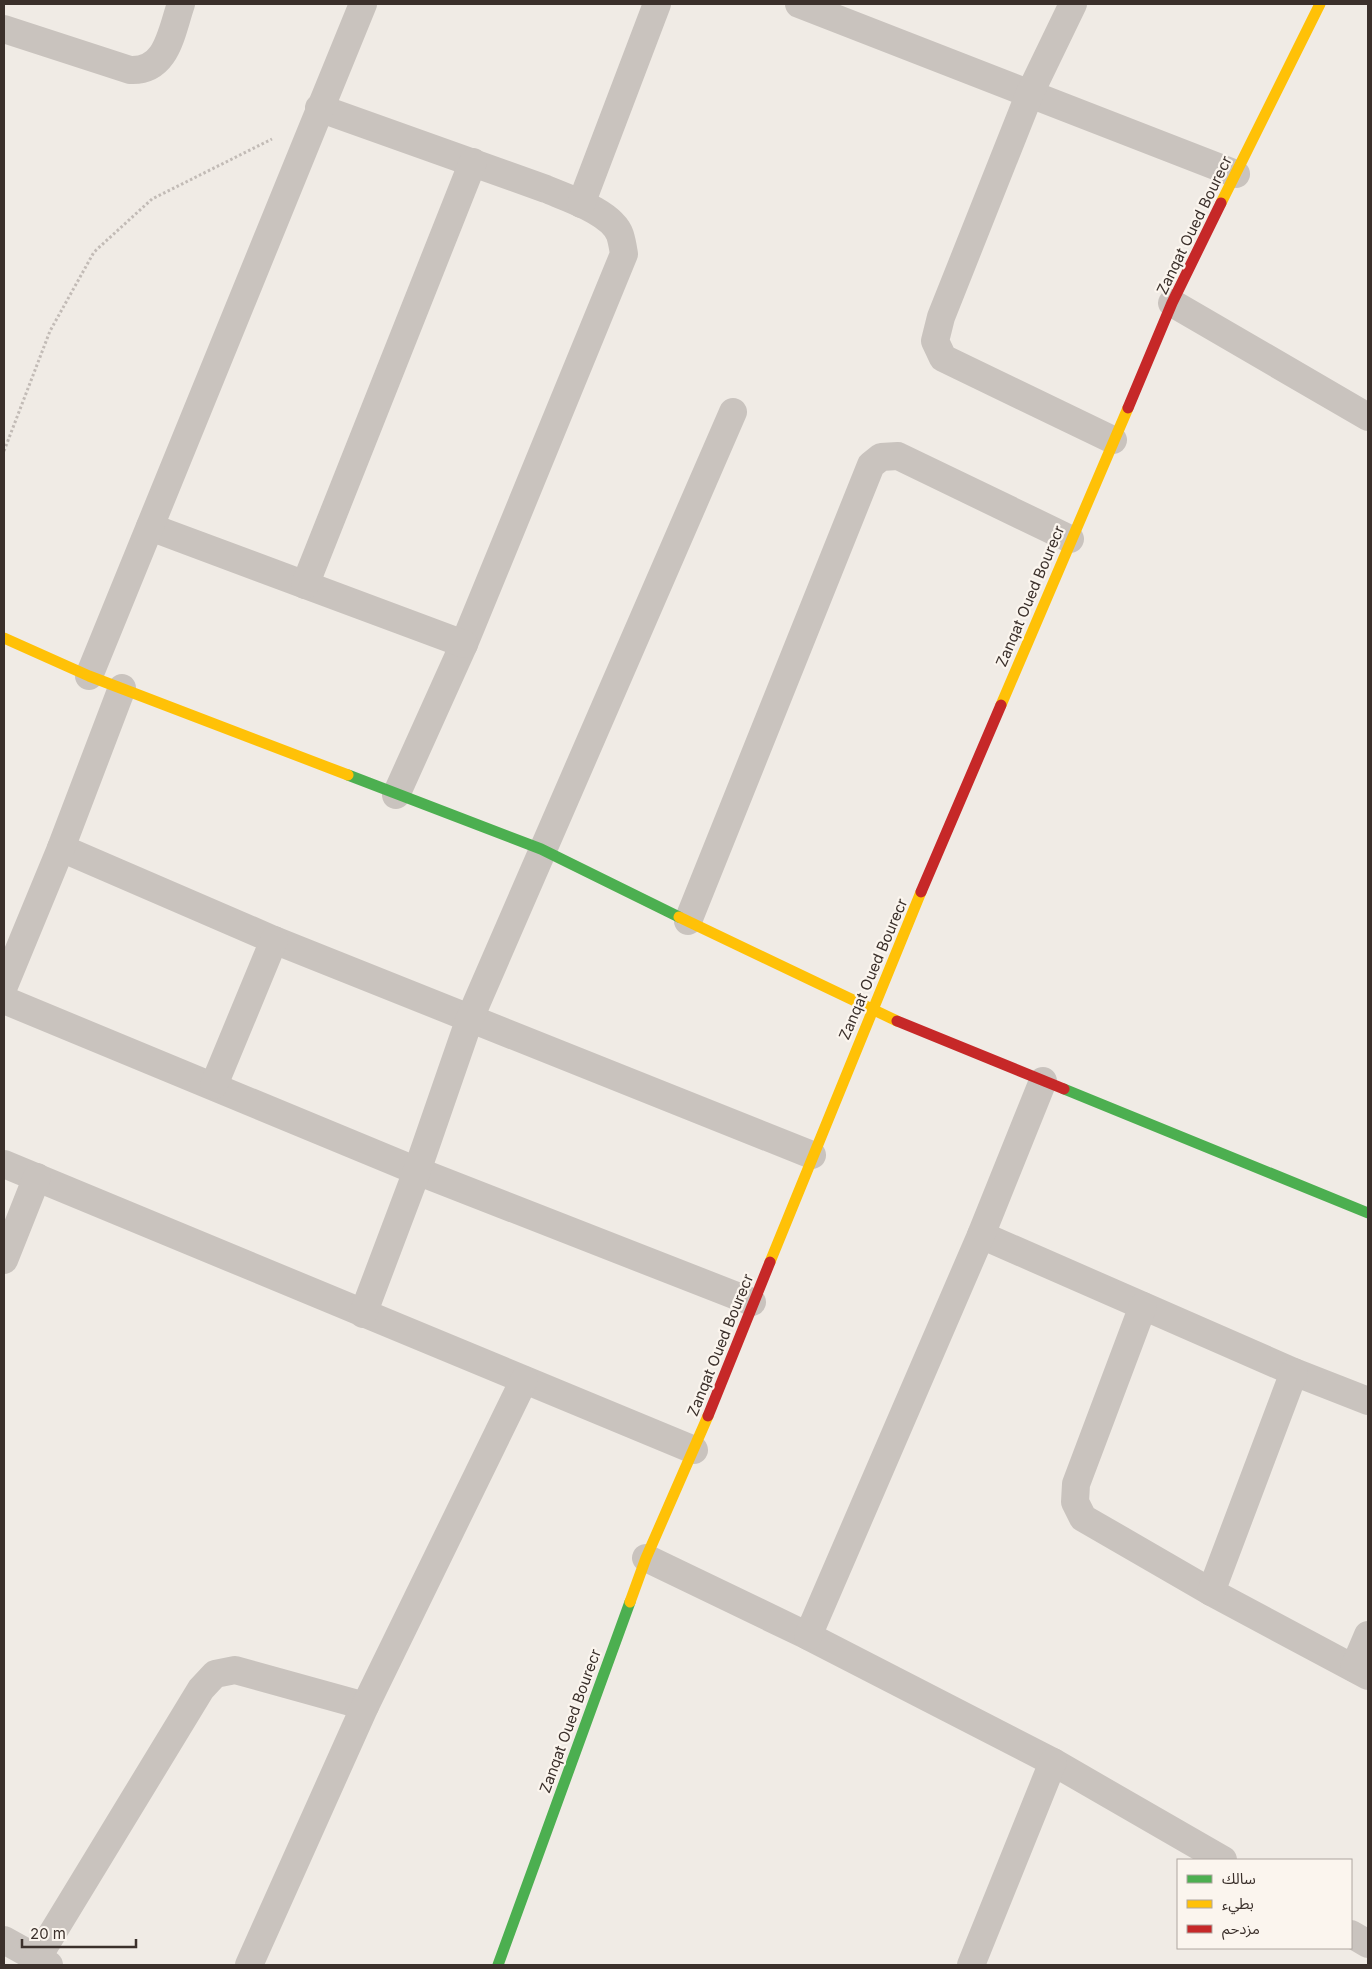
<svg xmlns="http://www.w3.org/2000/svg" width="1372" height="1969" viewBox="0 0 1372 1969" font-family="Inter,'Noto Sans Arabic',sans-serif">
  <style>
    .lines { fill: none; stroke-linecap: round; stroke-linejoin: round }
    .path { stroke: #c2bbb6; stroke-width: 3; stroke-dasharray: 2.5 2.5; stroke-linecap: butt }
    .street { stroke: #c9c3be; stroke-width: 28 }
    .fast { stroke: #4caf50; stroke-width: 11 }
    .slow { stroke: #ffc107; stroke-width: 11 }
    .jam { stroke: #c62828; stroke-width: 11 }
    .labels { text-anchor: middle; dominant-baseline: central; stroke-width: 4.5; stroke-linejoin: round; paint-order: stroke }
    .street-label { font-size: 15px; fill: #3b302b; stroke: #fbf5ee }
  </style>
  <rect width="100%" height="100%" fill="#f0ebe5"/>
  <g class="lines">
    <!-- path -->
    <polyline class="path" points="4,451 50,331 94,252 152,199 272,139"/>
    <!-- street -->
    <g class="street">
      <polyline points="799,4 1236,174"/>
      <polyline points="1073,4 1030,93 941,317 935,341 943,358 1113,440"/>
      <path d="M4,29L130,70C167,72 171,33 181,4"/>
      <path d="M319,108L546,189C567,198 612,212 620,235C622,241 623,248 624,254L464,644L396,795"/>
      <polyline points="581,204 657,4"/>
      <polyline points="1172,303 1368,417"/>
      <polyline points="150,527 464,644"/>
      <polyline points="305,585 473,162"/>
      <polyline points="89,676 363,4"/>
      <polyline points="61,848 274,940 812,1155"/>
      <polyline points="688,921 871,465 881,457 898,456 1070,539"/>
      <polyline points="4,986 61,848 122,688"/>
      <polyline points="4,1000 417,1171 752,1302"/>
      <polyline points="214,1085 274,940"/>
      <polyline points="4,1164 694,1450"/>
      <polyline points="981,1235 1294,1372 1368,1401"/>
      <polyline points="4,1260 37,1177"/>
      <polyline points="1143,1306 1076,1484 1075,1502 1083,1518 1211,1592 1368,1676"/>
      <polyline points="363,1314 417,1171 470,1018 733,412"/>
      <polyline points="646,1558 808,1636 1053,1762 1223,1860"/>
      <polyline points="1211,1592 1294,1372"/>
      <polyline points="808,1636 981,1235 1043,1081"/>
      <polyline points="1354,1668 1368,1635"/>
      <polyline points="1351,1934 1368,1944"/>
      <polyline points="4,1940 49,1965"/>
      <polyline points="33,1965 201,1689 215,1674 235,1670 365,1706"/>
      <polyline points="249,1965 365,1706 524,1380"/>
      <polyline points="971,1965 1053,1762"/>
    </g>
    <!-- fast -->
    <g class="fast">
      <polyline points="348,775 541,849 679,917"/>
      <polyline points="1064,1089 1368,1213"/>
      <polyline points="498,1965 630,1602"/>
    </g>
    <!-- slow -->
    <g class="slow">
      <polyline points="1221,203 1320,4"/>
      <polyline points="4,638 89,676 348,775"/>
      <polyline points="1001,705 1128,408"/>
      <polyline points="679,917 897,1021"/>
      <polyline points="770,1262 921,892"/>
      <polyline points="630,1602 646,1558 708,1416"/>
    </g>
    <!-- jam -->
    <g class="jam">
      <polyline points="1128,408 1172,303 1221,203"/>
      <polyline points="921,892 1001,705"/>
      <polyline points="897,1021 1064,1089"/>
      <polyline points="708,1416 770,1262"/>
    </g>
  </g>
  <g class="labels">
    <!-- street labels -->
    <g class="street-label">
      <text transform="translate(1194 225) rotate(-64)">Zanqat Oued Bourecr</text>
      <text transform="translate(1030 596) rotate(-67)">Zanqat Oued Bourecr</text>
      <text transform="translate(873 969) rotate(-67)">Zanqat Oued Bourecr</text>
      <text transform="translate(720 1345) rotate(-68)">Zanqat Oued Bourecr</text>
      <text transform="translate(570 1721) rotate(-70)">Zanqat Oued Bourecr</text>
    </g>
  </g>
  <!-- border -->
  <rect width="1372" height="1969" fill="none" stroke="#3b302b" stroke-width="10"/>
  <!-- legend -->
  <rect x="1177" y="1859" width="175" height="90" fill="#fbf5ee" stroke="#aea6a0"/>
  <rect x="1187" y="1875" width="25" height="8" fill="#4caf50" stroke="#aea6a0"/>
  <text x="1222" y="1884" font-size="15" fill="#3b302b">سالك</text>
  <rect x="1187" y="1900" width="25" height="8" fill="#ffc107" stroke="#aea6a0"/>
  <text x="1222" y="1909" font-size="15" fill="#3b302b">بطيء</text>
  <rect x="1187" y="1925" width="25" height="8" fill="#c62828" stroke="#aea6a0"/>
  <text x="1222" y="1934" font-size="15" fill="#3b302b">مزدحم</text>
  <!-- scale -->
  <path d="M22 1939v8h114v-8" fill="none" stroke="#3b302b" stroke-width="2.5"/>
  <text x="30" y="1939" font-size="15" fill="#3b302b" stroke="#fbf5ee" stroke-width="4" paint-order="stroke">20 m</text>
</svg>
